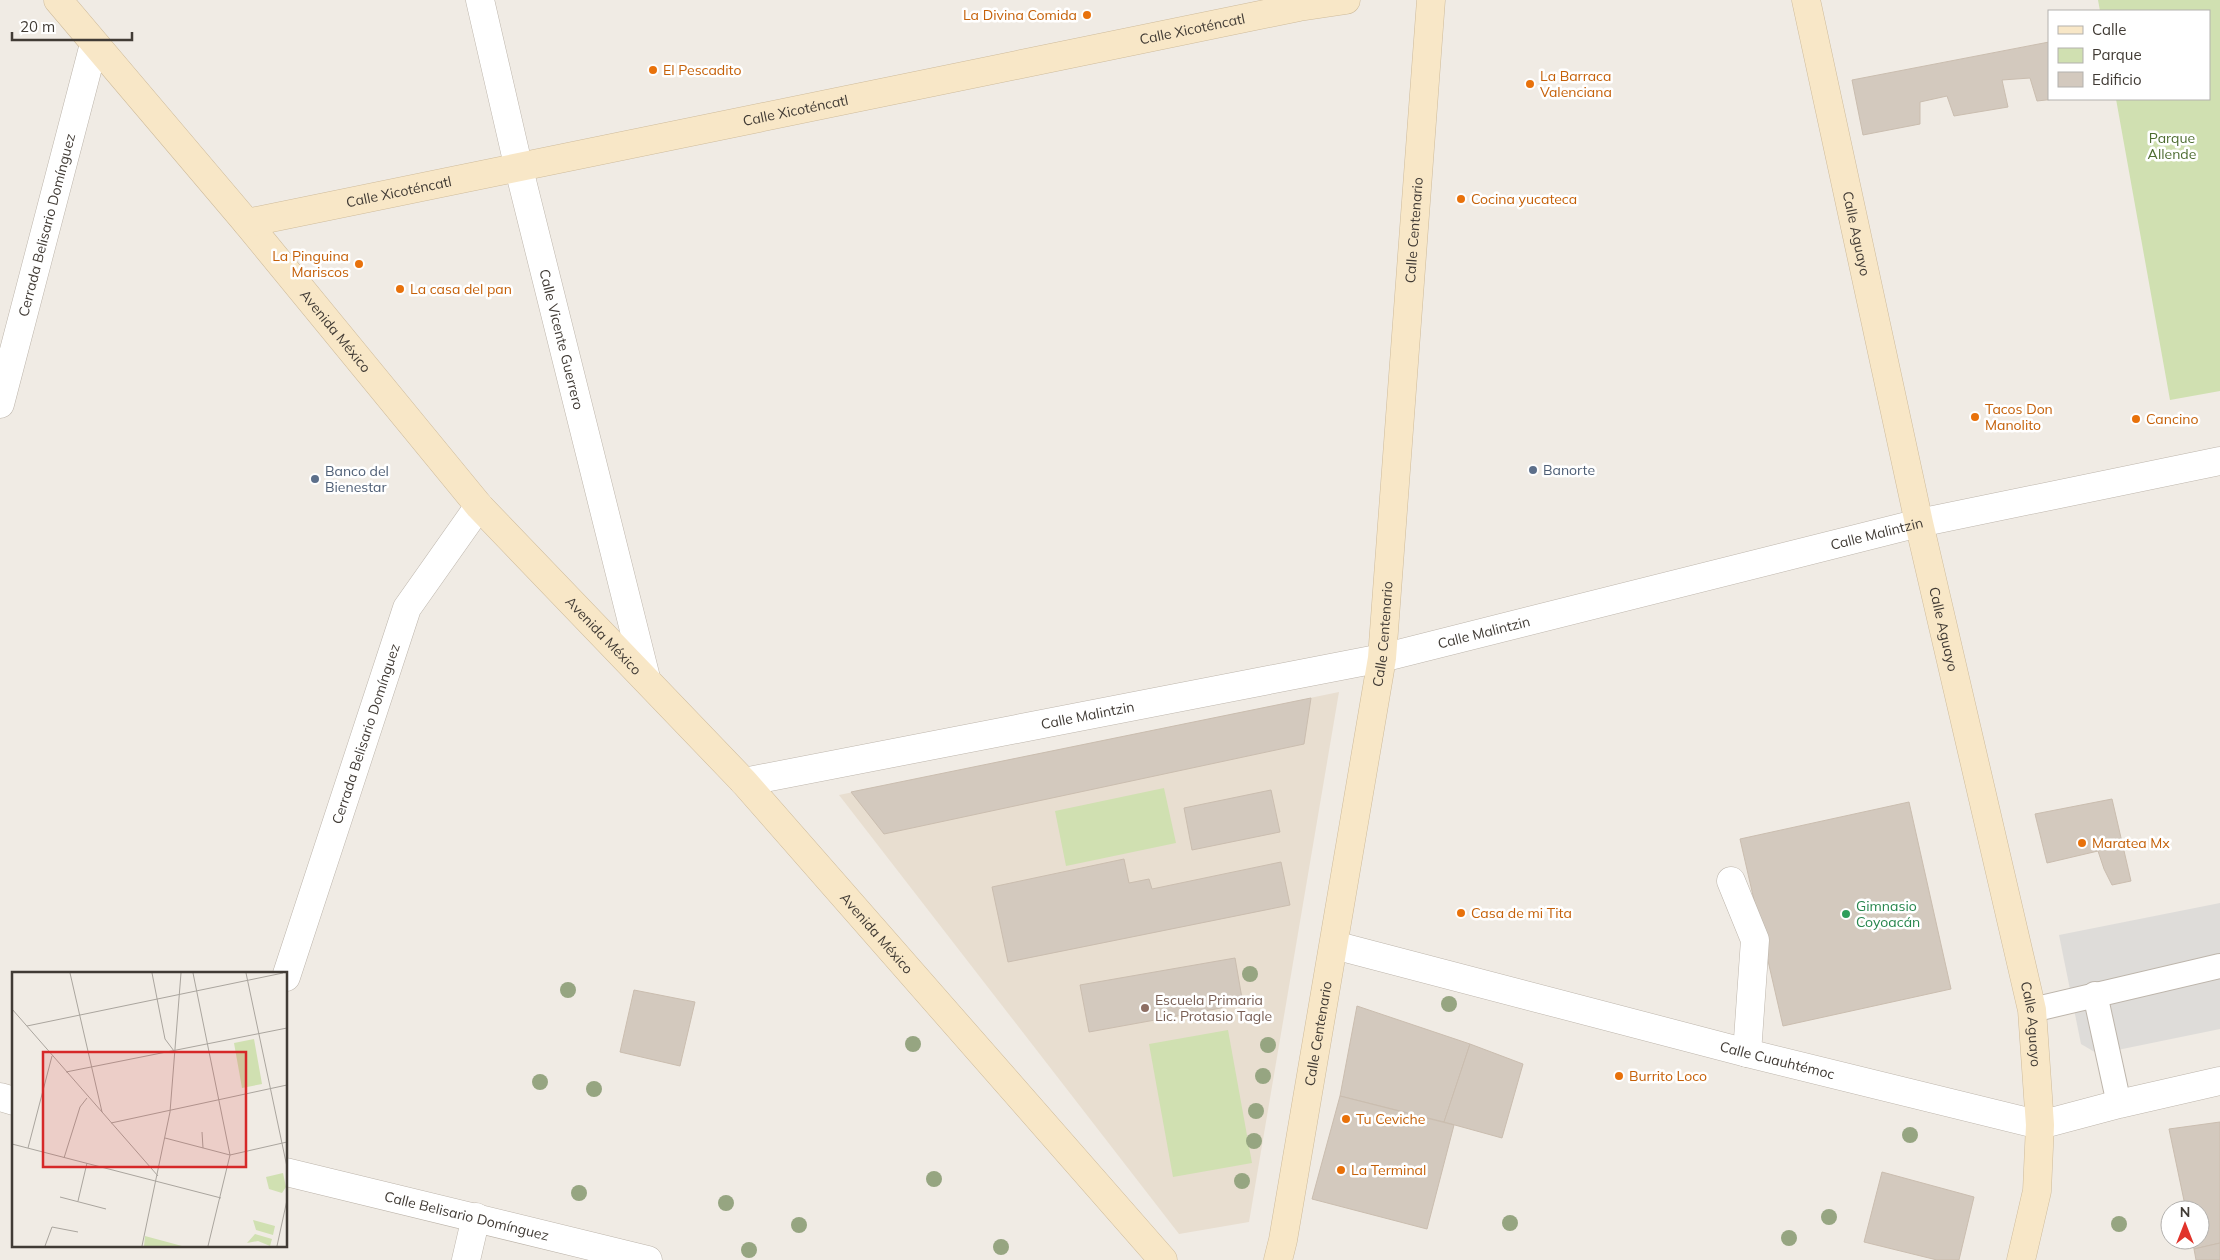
<svg xmlns="http://www.w3.org/2000/svg" width="2220" height="1260" viewBox="0 0 2220 1260" font-family="Mulish,sans-serif">
  <style>
    .education { fill: #e8ded0 }
    .green { fill: #d0e0b1 }
    .parking { fill: #dedcd9 }
    .building { fill: #d3c9be; stroke: #cabdaf }
    .lines { fill: none; stroke-linecap: round; stroke-linejoin: round }
    .lane-casing { stroke: #bdb5ab; stroke-width: 26 }
    .street-casing { stroke: #bdb5ab; stroke-width: 29 }
    .secondary-casing { stroke: #cebb9b; stroke-width: 29 }
    .lane { stroke: #fff; stroke-width: 24 }
    .street { stroke: #fff; stroke-width: 28 }
    .secondary { stroke: #f8e7c7; stroke-width: 28 }
    .tree { fill: #96a581 }
    .food-dot { fill: #e8710a; stroke: #fff; stroke-width: 2 }
    .service-dot { fill: #5c6f8a; stroke: #fff; stroke-width: 2 }
    .leisure-dot { fill: #2e9e5b; stroke: #fff; stroke-width: 2 }
    .education-dot { fill: #8d6e63; stroke: #fff; stroke-width: 2 }
    .labels { text-anchor: middle; dominant-baseline: central; stroke-width: 5; stroke-linejoin: round; paint-order: stroke }
    .food-label { font-size: 14px; fill: #c56008; stroke: #fff; text-anchor: start }
    .street-label { font-size: 14px; fill: #413b35; stroke: #fff }
    .park-label { font-size: 14px; fill: #4d6c30; stroke: #fff }
    .service-label { font-size: 14px; fill: #4e5e75; stroke: #fff; text-anchor: start }
    .leisure-label { font-size: 14px; fill: #27864d; stroke: #fff; text-anchor: start }
    .education-label { font-size: 14px; fill: #785e54; stroke: #fff; text-anchor: start }
    .inset-road { fill: none; stroke: #aaa59e; stroke-width: 1 }
    .view { fill: #d62828; fill-opacity: 0.15; stroke: #d62828; stroke-width: 2.5 }
    .inset-edge { fill: none; stroke: #413b35; stroke-width: 2.5 }
  </style>
  <rect width="100%" height="100%" fill="#f0ebe4"/>
  <!-- education -->
  <polygon class="education" points="1339,692 1249,1222 1179,1234 839,795"/>
  <!-- green -->
  <g class="green">
    <polygon points="2098,0 2220,0 2220,391 2170,400 2116,99 2209,99 2209,11 2100,11"/>
    <polygon points="1164,788 1176,843 1066,866 1055,811"/>
    <polygon points="1228,1030 1252,1163 1173,1177 1149,1044"/>
  </g>
  <!-- parking -->
  <polygon class="parking" points="2220,903 2220,1029 2098,1054 2081,1044 2059,935"/>
  <!-- building -->
  <g class="building">
    <polygon points="2049,42 2049,99 2055,99 2037,101 2030,78 2002,80 2008,107 1954,116 1947,96 1920,102 1920,124 1863,135 1852,80"/>
    <polygon points="1311,698 1304,744 884,834 851,792"/>
    <polygon points="1271,790 1280,832 1192,850 1184,808"/>
    <polygon points="2112,799 2131,881 2112,885 2104,869 2098,851 2047,863 2035,814"/>
    <polygon points="1909,802 1951,989 1783,1026 1740,839"/>
    <polygon points="1124,859 1129,883 1149,879 1152,889 1281,862 1290,905 1008,962 992,887"/>
    <polygon points="1235,958 1243,1004 1089,1032 1080,985"/>
    <polygon points="634,990 695,1002 680,1066 620,1052"/>
    <polygon points="1357,1006 1470,1044 1444,1122 1340,1096"/>
    <polygon points="1470,1044 1523,1064 1502,1138 1444,1122"/>
    <polygon points="1340,1096 1454,1125 1427,1229 1312,1199"/>
    <polygon points="2220,1122 2220,1243 2194,1249 2192,1240 2200,1240 2200,1210 2186,1210 2169,1129"/>
    <polygon points="1882,1172 1974,1197 1959,1260 1937,1260 1864,1242"/>
    <polygon points="2220,1243 2220,1260 2196,1260 2194,1249"/>
  </g>
  <g class="lines">
    <defs>
      <g id="lane">
        <polyline points="2095,994 2119,1104"/>
        <polyline points="2032,1010 2220,966"/>
      </g>
      <g id="street">
        <path id="s1" d="M480,0L519,169L646,678"/>
        <path id="s2" d="M0,404L94,44"/>
        <path id="s3" d="M744,782L1382,658L1919,523L2220,461"/>
        <polyline points="1731,881 1755,940 1747,1053"/>
        <path id="s4" d="M1334,945L1747,1053L2040,1125L2119,1104L2220,1081"/>
        <path id="s5" d="M286,977L407,608L479,506"/>
        <polyline points="0,1097 14,1101"/>
        <path id="s6" d="M286,1172L648,1260"/>
        <polyline points="466,1260 476,1217"/>
      </g>
      <g id="secondary">
        <path id="s7" d="M58,0L247,223L479,506L744,782L1163,1260"/>
        <path id="s8" d="M1806,0L1919,523L2032,1010L2040,1125L2037,1191L2021,1260"/>
        <path id="s9" d="M247,223L1299,7L1346,0"/>
        <path id="s10" d="M1278,1260L1283,1240L1382,658L1431,0"/>
      </g>
    </defs>
    <!-- lane casing -->
    <use href="#lane" class="lane-casing"/>
    <!-- street casing -->
    <use href="#street" class="street-casing"/>
    <!-- secondary casing -->
    <use href="#secondary" class="secondary-casing"/>
    <!-- lane -->
    <use href="#lane" class="lane"/>
    <!-- street -->
    <use href="#street" class="street"/>
    <!-- secondary -->
    <use href="#secondary" class="secondary"/>
  </g>
  <!-- trees -->
  <g class="tree">
    <circle cx="1250" cy="974" r="8"/>
    <circle cx="568" cy="990" r="8"/>
    <circle cx="1449" cy="1004" r="8"/>
    <circle cx="913" cy="1044" r="8"/>
    <circle cx="1268" cy="1045" r="8"/>
    <circle cx="1263" cy="1076" r="8"/>
    <circle cx="540" cy="1082" r="8"/>
    <circle cx="594" cy="1089" r="8"/>
    <circle cx="1256" cy="1111" r="8"/>
    <circle cx="1910" cy="1135" r="8"/>
    <circle cx="1254" cy="1141" r="8"/>
    <circle cx="934" cy="1179" r="8"/>
    <circle cx="1242" cy="1181" r="8"/>
    <circle cx="579" cy="1193" r="8"/>
    <circle cx="726" cy="1203" r="8"/>
    <circle cx="1829" cy="1217" r="8"/>
    <circle cx="1510" cy="1223" r="8"/>
    <circle cx="2119" cy="1224" r="8"/>
    <circle cx="799" cy="1225" r="8"/>
    <circle cx="1789" cy="1238" r="8"/>
    <circle cx="1001" cy="1247" r="8"/>
    <circle cx="749" cy="1250" r="8"/>
  </g>
  <!-- markers -->
  <g class="food-dot">
    <circle cx="1087" cy="15" r="5"/>
    <circle cx="653" cy="70" r="5"/>
    <circle cx="1530" cy="84" r="5"/>
    <circle cx="1461" cy="199" r="5"/>
    <circle cx="359" cy="264" r="5"/>
    <circle cx="400" cy="289" r="5"/>
    <circle cx="1975" cy="417" r="5"/>
    <circle cx="2136" cy="419" r="5"/>
    <circle cx="2082" cy="843" r="5"/>
    <circle cx="1461" cy="913" r="5"/>
    <circle cx="1619" cy="1076" r="5"/>
    <circle cx="1346" cy="1119" r="5"/>
    <circle cx="1341" cy="1170" r="5"/>
  </g>
  <g class="service-dot">
    <circle cx="1533" cy="470" r="5"/>
    <circle cx="315" cy="479" r="5"/>
  </g>
  <circle class="leisure-dot" cx="1846" cy="914" r="5"/>
  <circle class="education-dot" cx="1145" cy="1008" r="5"/>
  <g class="labels">
    <!-- food labels -->
    <g class="food-label">
      <text x="1077" y="15" text-anchor="end">La Divina Comida</text>
      <text x="663" y="70">El Pescadito</text>
      <text x="1540" y="76">La Barraca<tspan x="1540" dy="16">Valenciana</tspan></text>
      <text x="1471" y="199">Cocina yucateca</text>
      <text x="349" y="256" text-anchor="end">La Pinguina<tspan x="349" dy="16">Mariscos</tspan></text>
      <text x="410" y="289">La casa del pan</text>
      <text x="1985" y="409">Tacos Don<tspan x="1985" dy="16">Manolito</tspan></text>
      <text x="2146" y="419">Cancino</text>
      <text x="2092" y="843">Maratea Mx</text>
      <text x="1471" y="913">Casa de mi Tita</text>
      <text x="1629" y="1076">Burrito Loco</text>
      <text x="1356" y="1119">Tu Ceviche</text>
      <text x="1351" y="1170">La Terminal</text>
    </g>
    <!-- street labels -->
    <g class="street-label">
      <text stroke="none"><textPath href="#s9" startOffset="965">Calle Xicoténcatl</textPath></text>
      <text stroke="none"><textPath href="#s9" startOffset="560">Calle Xicoténcatl</textPath></text>
      <text stroke="none"><textPath href="#s9" startOffset="155">Calle Xicoténcatl</textPath></text>
      <text stroke="none"><textPath href="#s2" startOffset="185">Cerrada Belisario Domínguez</textPath></text>
      <text stroke="none"><textPath href="#s10" startOffset="1040">Calle Centenario</textPath></text>
      <text stroke="none"><textPath href="#s8" startOffset="239">Calle Aguayo</textPath></text>
      <text stroke="none"><textPath href="#s7" startOffset="432">Avenida México</textPath></text>
      <text stroke="none"><textPath href="#s1" startOffset="349">Calle Vicente Guerrero</textPath></text>
      <text stroke="none"><textPath href="#s3" startOffset="1160">Calle Malintzin</textPath></text>
      <text stroke="none"><textPath href="#s8" startOffset="644">Calle Aguayo</textPath></text>
      <text stroke="none"><textPath href="#s3" startOffset="755">Calle Malintzin</textPath></text>
      <text stroke="none"><textPath href="#s10" startOffset="635">Calle Centenario</textPath></text>
      <text stroke="none"><textPath href="#s7" startOffset="838">Avenida México</textPath></text>
      <text stroke="none"><textPath href="#s3" startOffset="350">Calle Malintzin</textPath></text>
      <text stroke="none"><textPath href="#s5" startOffset="256">Cerrada Belisario Domínguez</textPath></text>
      <text stroke="none"><textPath href="#s7" startOffset="1242">Avenida México</textPath></text>
      <text stroke="none"><textPath href="#s8" startOffset="1049">Calle Aguayo</textPath></text>
      <text stroke="none"><textPath href="#s10" startOffset="230">Calle Centenario</textPath></text>
      <text stroke="none"><textPath href="#s4" startOffset="458">Calle Cuauhtémoc</textPath></text>
      <text stroke="none"><textPath href="#s6" startOffset="186">Calle Belisario Domínguez</textPath></text>
    </g>
    <!-- park labels -->
    <g class="park-label">
      <text x="2172" y="138">Parque<tspan x="2172" dy="16">Allende</tspan></text>
    </g>
    <!-- service labels -->
    <g class="service-label">
      <text x="1543" y="470">Banorte</text>
      <text x="325" y="471">Banco del<tspan x="325" dy="16">Bienestar</tspan></text>
    </g>
    <!-- leisure labels -->
    <g class="leisure-label">
      <text x="1856" y="906">Gimnasio<tspan x="1856" dy="16">Coyoacán</tspan></text>
    </g>
    <!-- education labels -->
    <g class="education-label">
      <text x="1155" y="1000">Escuela Primaria<tspan x="1155" dy="16">Lic. Protasio Tagle</tspan></text>
    </g>
  </g>
  <!-- overview -->
  <g transform="translate(12 972)">
    <rect width="275" height="275" fill="#f0ebe4"/>
    <path d="M242,67L250,112L230,116L222,71ZM271,201L274,215L270,221L257,217L254,205ZM241,248L263,254L261,263L244,258ZM243,262L260,267L258,274L246,269L235,271ZM133,264L170,274H132Z" fill="#d0e0b1"/>
    <path class="inset-road" d="M58,1L90,140M140,1L153,67L162,79M181,1L218,183L196,274M234,1L275,195M0,37L146,204M15,54L271,1M54,100L275,56M99,151L275,113M190,160L191,176M153,166L218,183L275,170M0,172L209,226M16,176L40,84M52,186L68,135L75,126M48,225L94,237M66,229L75,191M33,274L40,255L66,260M130,274L158,140L169,1M265,274L275,228"/>
    <path class="view" d="M31,80H234V195H31Z"/>
    <rect width="275" height="275" class="inset-edge"/>
  </g>
  <!-- legend -->
  <rect x="2048" y="10" width="162" height="90" fill="#ffffff" stroke="#b3b1ae"/>
  <rect x="2058" y="26" width="25" height="8" fill="#f8e7c7" stroke="#b3b1ae"/>
  <text x="2092" y="35" font-size="15" fill="#413b35">Calle</text>
  <rect x="2058" y="48" width="25" height="15" fill="#d0e0b1" stroke="#b3b1ae"/>
  <text x="2092" y="60" font-size="15" fill="#413b35">Parque</text>
  <rect x="2058" y="72" width="25" height="15" fill="#d3c9be" stroke="#b3b1ae"/>
  <text x="2092" y="85" font-size="15" fill="#413b35">Edificio</text>
  <!-- north arrow -->
  <g transform="translate(2185 1225)"><circle r="24" fill="#ffffff" stroke="#b3b1ae"/>
  <path d="M0-4L9 19L0 12L-9 19Z" fill="#e1332b"/>
  <text y="-8" font-size="14" font-weight="bold" text-anchor="middle" fill="#413b35">N</text>
  </g>
  <!-- scale -->
  <path d="M12 32v8h120v-8" fill="none" stroke="#413b35" stroke-width="2.5"/>
  <text x="20" y="32" font-size="15" fill="#413b35" stroke="#ffffff" stroke-width="4" paint-order="stroke">20 m</text>
</svg>
